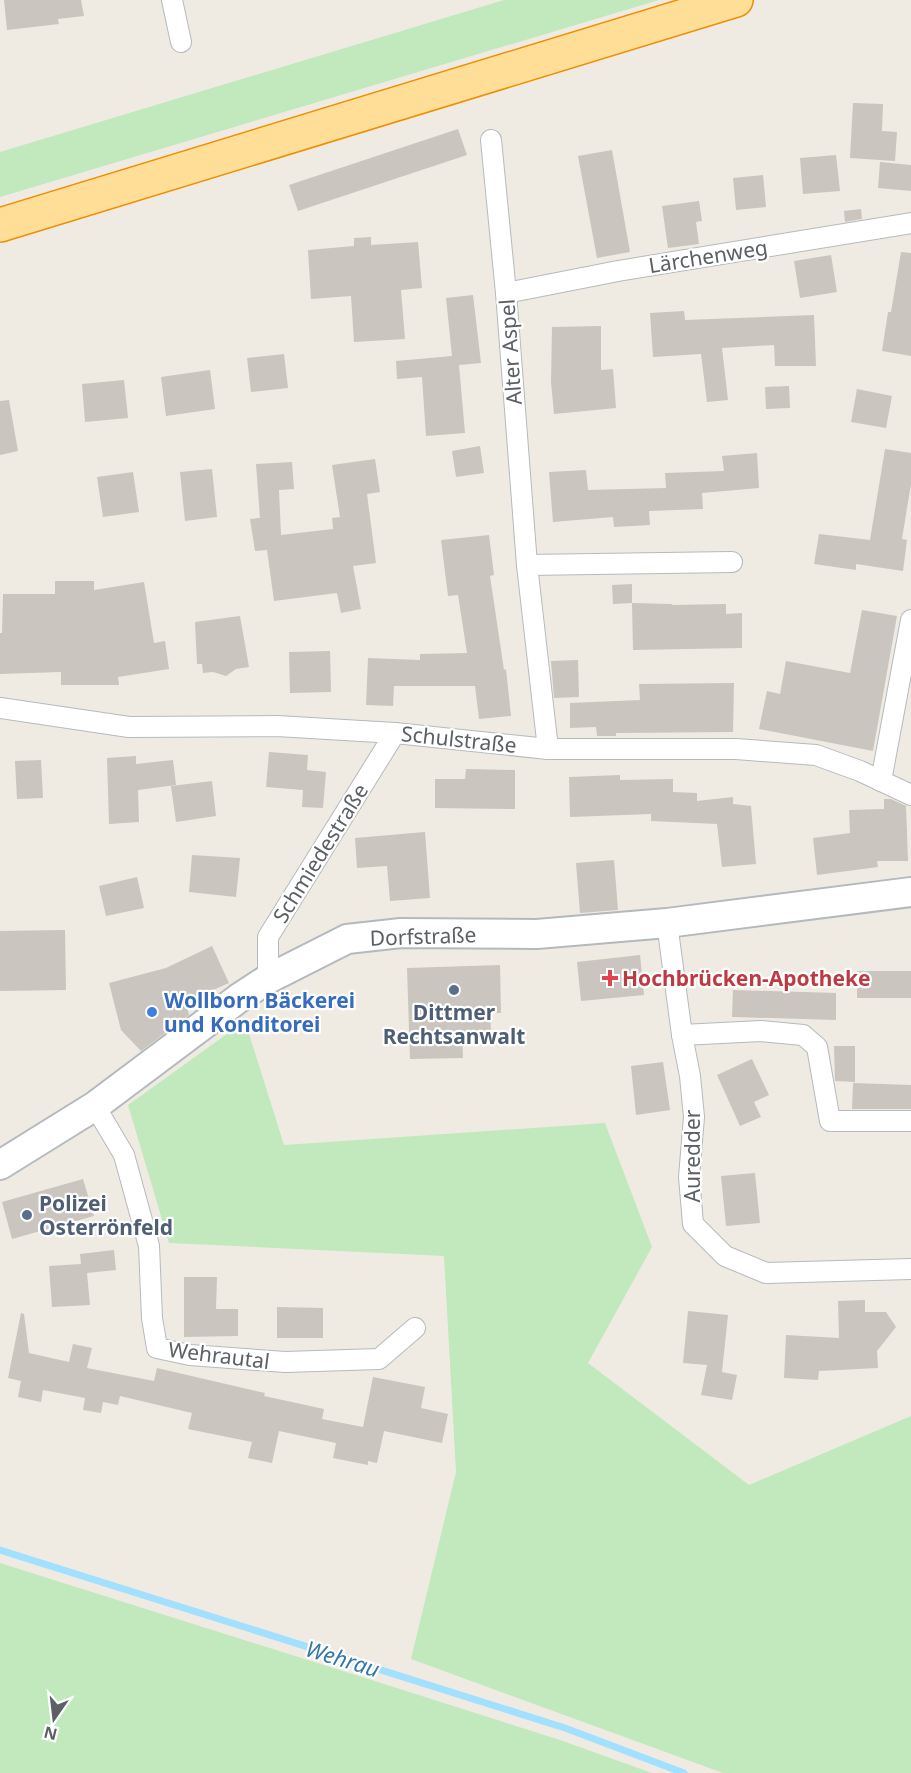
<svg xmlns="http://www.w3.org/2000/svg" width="911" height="1773" viewBox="0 0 911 1773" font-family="'Noto Sans',sans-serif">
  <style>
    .green { fill: #c1e9bd }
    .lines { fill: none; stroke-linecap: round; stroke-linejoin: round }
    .stream { stroke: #a2e0ff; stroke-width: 7 }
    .building { fill: #cac5bf }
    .minor-casing { stroke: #b5babe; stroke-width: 22 }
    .secondary-casing { stroke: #b4b9be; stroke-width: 32 }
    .trunk-casing { stroke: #f18e00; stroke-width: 36 }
    .minor { stroke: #fff; stroke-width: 20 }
    .secondary { stroke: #fff; stroke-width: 28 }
    .trunk { stroke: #ffdf98; stroke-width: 33 }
    .health-dot { fill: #e0444e; stroke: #fff; stroke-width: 2 }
    .service-dot { fill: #5c6f8a; stroke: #fff; stroke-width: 2 }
    .shop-dot { fill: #3f7fe0; stroke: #fff; stroke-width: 2 }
    .labels { text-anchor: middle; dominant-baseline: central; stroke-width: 4.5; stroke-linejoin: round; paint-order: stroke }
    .street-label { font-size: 21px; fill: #5b6065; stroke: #fff }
    .health-label { font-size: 21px; font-weight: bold; fill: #be3a42; stroke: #fff; text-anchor: start }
    .shop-label { font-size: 21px; font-weight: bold; fill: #366cbe; stroke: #fff; text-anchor: start }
    .service-label { font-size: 21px; font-weight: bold; fill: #4e5e75; stroke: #fff }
    .water-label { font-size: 22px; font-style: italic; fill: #3377a7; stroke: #fff }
  </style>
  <rect width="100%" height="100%" fill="#efebe2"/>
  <!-- green -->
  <g class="green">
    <polygon points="504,0 659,0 0,197 0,152"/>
    <polygon points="245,1021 284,1145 605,1123 652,1247 588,1363 749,1485 911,1416 911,1773 723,1773 411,1659 456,1472 444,1256 169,1243 128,1105"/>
    <polygon points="0,1563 400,1689 560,1740 652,1773 0,1773"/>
  </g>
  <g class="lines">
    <!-- stream -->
    <polyline class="stream" points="0,1550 565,1728 684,1773"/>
  </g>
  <!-- building -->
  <g class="building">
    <polygon points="4,0 81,0 84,16 58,19 59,24 7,30"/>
    <polygon points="853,103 883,104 882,131 897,132 895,161 850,158"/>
    <polygon points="458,129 467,155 298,211 289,185"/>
    <polygon points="612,150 630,252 597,258 578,156"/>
    <polygon points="836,155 840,191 803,194 800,158"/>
    <polygon points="880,162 911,165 911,191 878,188"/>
    <polygon points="763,175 766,207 736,210 733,178"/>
    <polygon points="699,201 702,221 696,222 699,244 668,248 662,206"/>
    <polygon points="861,209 862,219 845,222 844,211"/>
    <polygon points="371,237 371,245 418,242 422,288 401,290 405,339 354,342 351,296 311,299 308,250 354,246 354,238"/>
    <polygon points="901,252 911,253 911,356 882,351 888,312 891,312"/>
    <polygon points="831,255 837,292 800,298 794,261"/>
    <polygon points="473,295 481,363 459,365 465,433 426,436 422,377 397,379 396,361 452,356 446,298"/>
    <polygon points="684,311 685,320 814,315 816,366 775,366 774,345 722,348 728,400 707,402 701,354 653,357 650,313"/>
    <polygon points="601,326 601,370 613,369 616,408 554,414 551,382 552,327"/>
    <polygon points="284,354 288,388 251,392 247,358"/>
    <polygon points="210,370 215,409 166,416 161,377"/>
    <polygon points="124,380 128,418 85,422 82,384"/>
    <polygon points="789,386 790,408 766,409 765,387"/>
    <polygon points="857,389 892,396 886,428 851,422"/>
    <polygon points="9,400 18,451 0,455 0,401"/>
    <polygon points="480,446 484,473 456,477 452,451"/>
    <polygon points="885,449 911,453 911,484 902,539 907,540 903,571 856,564 856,570 814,564 819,534 870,540"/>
    <polygon points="757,453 759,488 702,493 703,509 649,511 650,525 614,527 613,517 553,522 549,472 586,470 588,490 666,488 665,473 724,471 722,456"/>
    <polygon points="375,459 380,492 367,494 376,563 353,566 361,609 341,613 337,593 274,601 267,550 255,551 250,519 260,518 256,464 292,462 294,489 279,490 281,535 333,529 332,518 340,517 332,465"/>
    <polygon points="212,469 217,517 185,521 180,472"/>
    <polygon points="133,472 139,512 103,517 97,477"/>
    <polygon points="489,535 494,575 490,576 504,670 506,669 511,716 479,719 475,686 394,686 393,706 366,705 368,658 420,660 420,654 467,653 458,595 448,596 441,540"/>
    <polygon points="55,581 94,581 94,590 144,582 154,643 165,641 169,669 118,677 119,685 61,685 61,672 0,674 0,633 2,633 3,594 55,594"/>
    <polygon points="632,584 632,603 613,604 612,585"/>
    <polygon points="632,603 672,604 672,605 726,604 726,614 742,613 742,648 633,650"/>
    <polygon points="862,610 897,616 873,751 759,729 767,691 780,694 786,661 850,673"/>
    <polygon points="240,616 249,667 236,669 226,676 213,672 203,673 202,664 197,664 195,622"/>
    <polygon points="330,651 331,692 290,693 289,652"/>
    <polygon points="578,660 579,697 554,698 551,661"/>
    <polygon points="734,683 733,732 616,733 616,736 597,736 596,727 570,728 570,703 640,700 639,684"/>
    <polygon points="269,752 308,755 307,770 326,772 323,808 302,807 303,790 266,787"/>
    <polygon points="136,756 136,764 173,760 176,785 138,790 139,822 109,824 107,758"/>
    <polygon points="41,760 43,798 17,799 15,761"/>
    <polygon points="466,769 515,770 515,809 435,808 435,779 465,779"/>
    <polygon points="620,775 620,780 673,779 673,792 697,793 697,801 733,797 733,804 751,806 756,864 722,867 717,824 651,821 651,814 570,817 569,777"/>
    <polygon points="212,781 216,816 176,822 171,786"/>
    <polygon points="884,799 891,799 906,806 908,861 877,861 878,867 817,875 813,838 850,833 849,810 884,809"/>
    <polygon points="425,832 430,898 390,901 387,866 357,868 355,838"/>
    <polygon points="192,855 240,858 236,897 189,892"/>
    <polygon points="614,860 618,910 580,913 576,863"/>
    <polygon points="137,877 144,908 106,916 99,886"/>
    <polygon points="65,930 66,990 0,991 0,931"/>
    <polygon points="212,946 229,983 197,997 200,1005 188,1010 189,1015 141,1051 121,1030 109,983 166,968"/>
    <polygon points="640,955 644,995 581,1001 577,962"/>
    <polygon points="500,965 501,1013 490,1013 491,1032 462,1033 463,1058 410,1059 407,968"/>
    <rect x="857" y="971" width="54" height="27"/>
    <polygon points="733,990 836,993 836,1020 732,1017"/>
    <polygon points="834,1046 855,1046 855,1082 835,1081"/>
    <polygon points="752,1059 769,1095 754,1102 761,1117 740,1126 717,1075"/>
    <polygon points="663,1062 670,1110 636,1115 631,1066"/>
    <polygon points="853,1083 911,1085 911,1109 852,1109"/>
    <polygon points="755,1173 760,1223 726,1226 721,1176"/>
    <polygon points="83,1179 94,1216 12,1239 2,1202"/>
    <polygon points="114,1250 116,1270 87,1273 90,1305 52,1307 49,1266 81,1264 80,1254"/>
    <polygon points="184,1277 217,1277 216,1309 238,1309 238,1336 184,1337"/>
    <polygon points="865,1300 865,1312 886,1312 896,1327 877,1351 878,1368 819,1371 818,1380 784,1378 786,1335 839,1338 838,1301"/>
    <polygon points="277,1307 323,1308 323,1338 277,1338"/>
    <polygon points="688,1311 728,1315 722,1372 737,1375 732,1400 701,1395 707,1365 683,1363"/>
    <polygon points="21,1313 24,1314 29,1353 69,1362 73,1344 92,1348 87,1368 154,1381 157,1368 265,1393 264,1396 324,1409 322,1419 363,1427 373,1377 425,1387 421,1408 448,1414 442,1443 384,1431 377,1463 368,1461 368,1465 333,1458 336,1443 279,1431 272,1463 248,1458 252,1442 188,1429 192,1413 120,1396 118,1405 103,1402 101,1413 83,1410 85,1398 43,1390 41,1402 18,1397 21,1381 8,1378"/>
  </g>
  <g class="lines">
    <defs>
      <g id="minor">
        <polyline points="172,0 181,42"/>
        <polyline points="491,140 506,293 527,565 548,749"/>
        <polyline points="506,293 618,271 911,223"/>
        <polyline points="527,565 732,562"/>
        <polyline points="0,708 129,727 277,726 395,733 548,749 736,749 816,755 860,771 911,795"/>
        <polyline points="881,781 911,620"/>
        <polyline points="667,923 682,1035 761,1031 803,1035 817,1047 830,1121 911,1121"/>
        <polyline points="268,979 268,937 395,733"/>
        <polyline points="682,1035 690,1076 694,1117 689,1177 693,1224 725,1256 766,1273 911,1269"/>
        <polyline points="95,1106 124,1155 149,1246 152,1318 157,1348 190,1355 285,1362 379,1359 415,1328"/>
      </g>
      <polyline id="secondary" points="0,1165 95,1106 239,998 268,979 347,939 401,933 537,934 667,923 911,892"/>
      <polyline id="trunk" points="0,225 736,0"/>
    </defs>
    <!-- minor casing -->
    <use href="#minor" class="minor-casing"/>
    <!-- secondary casing -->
    <use href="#secondary" class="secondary-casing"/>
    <!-- trunk casing -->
    <use href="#trunk" class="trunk-casing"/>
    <!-- minor -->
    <use href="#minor" class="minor"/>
    <!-- secondary -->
    <use href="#secondary" class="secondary"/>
    <!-- trunk -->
    <use href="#trunk" class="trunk"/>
  </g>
  <!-- markers -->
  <path class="health-dot" d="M607 969h6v6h6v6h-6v6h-6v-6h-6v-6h6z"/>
  <g class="service-dot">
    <circle cx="454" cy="990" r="6"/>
    <circle cx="27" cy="1215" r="6"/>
  </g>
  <circle class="shop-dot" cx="152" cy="1012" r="6"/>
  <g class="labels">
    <!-- street labels -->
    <g class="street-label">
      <text transform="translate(708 256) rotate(-9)">Lärchenweg</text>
      <text transform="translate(510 352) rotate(-94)">Alter Aspel</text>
      <text transform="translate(459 739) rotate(6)">Schulstraße</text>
      <text transform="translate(320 853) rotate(-58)">Schmiedestraße</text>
      <text transform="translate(423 936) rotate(-2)">Dorfstraße</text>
      <text transform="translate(692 1156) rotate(-90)">Auredder</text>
      <text transform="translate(219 1355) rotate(7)">Wehrautal</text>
    </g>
    <!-- health labels -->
    <g class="health-label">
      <text x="622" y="978">Hochbrücken-Apotheke</text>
    </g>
    <!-- shop labels -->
    <g class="shop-label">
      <text x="164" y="1000">Wollborn Bäckerei<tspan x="164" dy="24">und Konditorei</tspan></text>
    </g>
    <!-- service labels -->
    <g class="service-label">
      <text x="454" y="1012">Dittmer<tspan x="454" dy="24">Rechtsanwalt</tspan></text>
      <text x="39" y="1203" text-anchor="start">Polizei<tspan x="39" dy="24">Osterrönfeld</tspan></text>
    </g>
    <!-- water labels -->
    <g class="water-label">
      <text transform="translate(343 1658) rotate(17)">Wehrau</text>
    </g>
  </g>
  <!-- north arrow -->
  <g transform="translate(54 1719) rotate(194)" stroke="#ffffff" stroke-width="4.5" paint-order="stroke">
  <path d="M0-4.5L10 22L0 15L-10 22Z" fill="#5b6065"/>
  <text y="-9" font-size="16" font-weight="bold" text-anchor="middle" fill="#5b6065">N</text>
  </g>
</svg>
